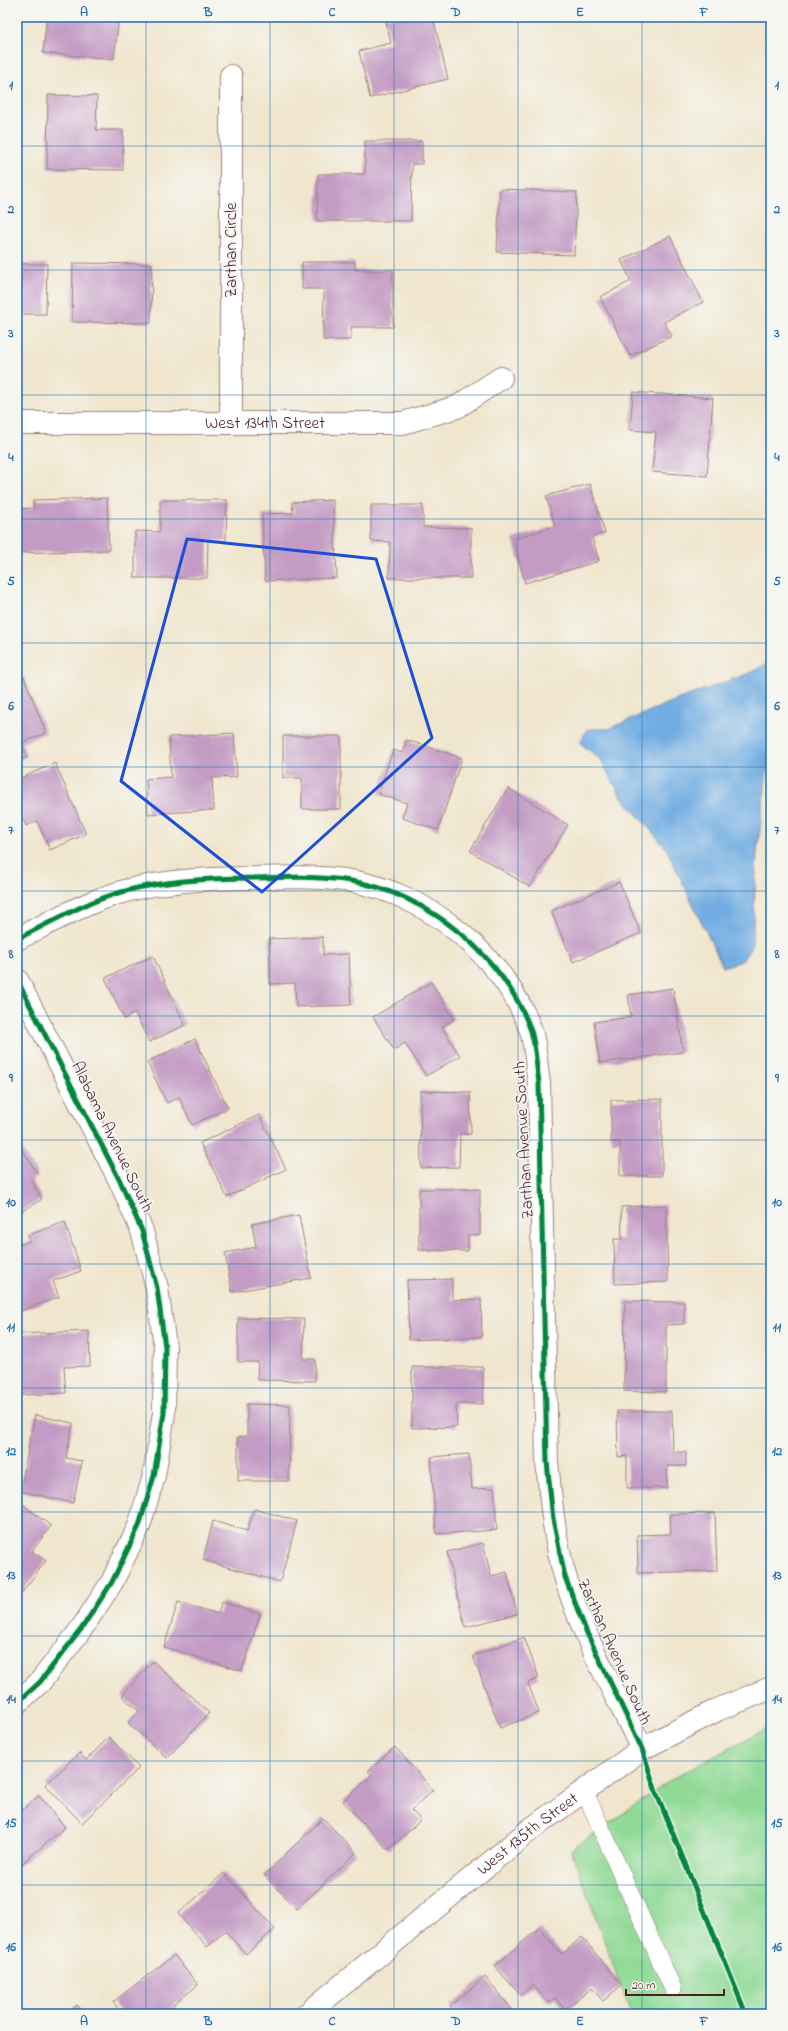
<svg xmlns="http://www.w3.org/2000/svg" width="788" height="2031" viewBox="0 0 788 2031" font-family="'Indie Flower',sans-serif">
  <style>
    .green { fill: #91da96; stroke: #6e7c60 }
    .water { fill: #71ade2; stroke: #5e6686 }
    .building { fill: #c39bc4 }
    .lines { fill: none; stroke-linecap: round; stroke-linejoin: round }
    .service-casing { stroke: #9d827c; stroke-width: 18 }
    .minor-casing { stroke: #9d827c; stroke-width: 24 }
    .service { stroke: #fff; stroke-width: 17 }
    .minor { stroke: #fff; stroke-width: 22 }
    .cycleway-casing { stroke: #f6f6f2; stroke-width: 8 }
    .cycleway { stroke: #00873e; stroke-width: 5 }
    .marked { fill: none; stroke: #1d4ed8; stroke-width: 3; stroke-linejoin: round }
    .grid { fill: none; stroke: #1f6fb2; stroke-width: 1; stroke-opacity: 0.55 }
    .labels { text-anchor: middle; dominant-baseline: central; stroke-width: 3.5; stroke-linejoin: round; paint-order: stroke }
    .street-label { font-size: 17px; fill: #4a1f2b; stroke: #f6f6f2 }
    .neatline { fill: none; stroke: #1f6fb2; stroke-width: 1.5 }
    .grid-label { font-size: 13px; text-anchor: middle; font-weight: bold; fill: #1f6fb2 }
  </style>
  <rect width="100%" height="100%" fill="#f6f6f2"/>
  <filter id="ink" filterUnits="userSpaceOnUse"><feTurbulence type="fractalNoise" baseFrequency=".025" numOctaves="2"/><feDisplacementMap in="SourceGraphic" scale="8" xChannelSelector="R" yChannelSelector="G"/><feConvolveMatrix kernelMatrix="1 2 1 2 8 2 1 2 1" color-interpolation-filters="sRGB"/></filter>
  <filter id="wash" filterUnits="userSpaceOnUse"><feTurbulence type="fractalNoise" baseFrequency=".012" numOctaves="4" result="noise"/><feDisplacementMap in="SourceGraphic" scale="16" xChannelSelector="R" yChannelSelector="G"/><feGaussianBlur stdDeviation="0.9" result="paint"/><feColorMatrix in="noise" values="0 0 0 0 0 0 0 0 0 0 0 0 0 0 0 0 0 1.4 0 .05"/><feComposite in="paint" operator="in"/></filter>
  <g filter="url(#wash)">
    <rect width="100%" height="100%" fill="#f0e6ce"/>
    <!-- green -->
    <polygon class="green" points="771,1726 771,2014 631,2014 571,1850 674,1778"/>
    <!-- water -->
    <polygon class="water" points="771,658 771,740 757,853 752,946 742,961 723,967 666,848 621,796 600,759 580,743 587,729 608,729 671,702 752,672 768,663"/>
    <g id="blocks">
      <!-- building -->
      <g class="building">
        <polygon points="47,17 119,17 114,59 43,53"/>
        <polygon points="385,17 433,17 448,79 370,98 359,51 391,43"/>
        <polygon points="48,95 97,96 96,130 123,130 123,170 47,169"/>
        <polygon points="365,141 422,141 422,164 412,164 411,221 317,221 318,174 365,174"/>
        <polygon points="500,189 577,192 574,255 497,252"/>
        <polygon points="670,236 703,302 664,322 672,336 630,356 600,297 631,281 621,260"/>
        <polygon points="302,262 355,262 355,270 393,270 393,327 351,327 351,340 323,340 324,289 302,289"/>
        <polygon points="73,263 152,264 151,323 72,322"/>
        <polygon points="17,264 47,264 46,314 17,314"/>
        <polygon points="633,392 713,398 707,476 652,472 656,432 630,430"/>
        <polygon points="590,484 605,533 592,537 599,561 525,583 513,539 555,526 546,496"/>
        <polygon points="107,498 109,550 17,553 17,509 34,508 33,500"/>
        <polygon points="160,500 227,500 226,541 208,540 207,578 135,578 135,531 160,532"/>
        <polygon points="333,500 337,578 265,581 262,514 293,513 292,502"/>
        <polygon points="371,505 423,505 423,527 471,528 471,578 389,578 390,542 371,541"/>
        <polygon points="24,677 46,733 22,743 27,757 17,761 17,679"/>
        <polygon points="234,733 237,777 212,778 214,810 148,814 146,779 171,777 169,737"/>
        <polygon points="283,736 341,736 341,809 302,809 302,778 283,778"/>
        <polygon points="407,740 462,758 438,830 402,818 407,803 378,794 393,750 402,753"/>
        <polygon points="55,763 86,834 50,850 37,821 26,826 17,804 17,780"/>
        <polygon points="508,788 568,825 530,887 470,851"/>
        <polygon points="619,882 641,933 573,962 551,911"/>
        <polygon points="323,937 323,955 349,954 351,1005 296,1007 295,983 270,984 269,939"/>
        <polygon points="153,956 185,1025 149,1042 135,1013 124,1019 105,978"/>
        <polygon points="431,982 454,1019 442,1027 460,1056 426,1076 405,1043 394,1050 373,1017"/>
        <polygon points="673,988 683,1052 600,1063 594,1022 631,1017 628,995"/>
        <polygon points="195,1039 228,1108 192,1125 179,1097 167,1103 147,1062"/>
        <polygon points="420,1091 470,1092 471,1134 460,1134 459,1167 421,1168"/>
        <polygon points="662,1099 662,1176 620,1176 620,1142 611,1142 611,1100"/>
        <polygon points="259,1115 286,1169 227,1197 200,1143"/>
        <polygon points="17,1141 38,1175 31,1180 42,1199 17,1214"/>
        <polygon points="419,1189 480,1189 480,1235 468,1235 468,1251 419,1250"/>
        <polygon points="666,1205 668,1282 615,1284 614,1239 622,1239 621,1207"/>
        <polygon points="299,1215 311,1278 232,1292 225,1253 256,1247 252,1224"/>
        <polygon points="65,1222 81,1271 53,1281 59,1297 17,1312 17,1246 30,1241 28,1235"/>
        <polygon points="452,1279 452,1300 481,1299 482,1337 409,1340 407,1280"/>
        <polygon points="625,1301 684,1302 684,1324 666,1325 666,1392 624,1391"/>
        <polygon points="238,1318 304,1319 303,1359 315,1359 315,1381 257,1380 258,1362 238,1362"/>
        <polygon points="89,1331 90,1366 64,1367 66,1393 21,1395 19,1334"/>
        <polygon points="412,1367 483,1367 483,1404 456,1404 457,1427 412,1428"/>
        <polygon points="247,1404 290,1405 289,1481 238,1481 238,1437 247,1436"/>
        <polygon points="617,1411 672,1411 673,1452 686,1452 686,1466 667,1466 667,1488 627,1488 627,1456 618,1457"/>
        <polygon points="35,1415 73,1423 66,1458 82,1461 73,1503 20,1491"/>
        <polygon points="469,1454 472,1489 494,1488 497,1530 436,1534 431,1457"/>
        <polygon points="21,1503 51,1526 32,1551 46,1561 19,1596 17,1594 17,1509"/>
        <polygon points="254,1509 297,1521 280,1582 203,1560 213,1521 247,1531"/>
        <polygon points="715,1513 717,1571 638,1573 637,1535 671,1534 670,1514"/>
        <polygon points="483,1543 491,1576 507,1572 517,1614 465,1627 447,1552"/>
        <polygon points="178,1602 218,1614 222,1602 260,1614 242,1671 164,1647"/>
        <polygon points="524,1637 539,1678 528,1683 539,1713 500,1728 473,1656"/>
        <polygon points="153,1661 209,1713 167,1758 128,1723 139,1711 122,1696"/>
        <polygon points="109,1737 139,1768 82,1823 45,1785 79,1753 86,1760"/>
        <polygon points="395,1747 433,1790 411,1810 421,1820 388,1850 343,1801 372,1775 368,1771"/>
        <polygon points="39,1796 65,1827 17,1868 17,1814"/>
        <polygon points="323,1818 356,1853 297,1909 264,1875"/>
        <polygon points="224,1873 275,1929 246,1954 225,1931 207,1947 178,1914"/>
        <polygon points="539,1928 562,1954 582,1937 622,1985 603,2001 592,1988 565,2010 555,1998 549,2003 533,1985 520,1995 495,1966"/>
        <polygon points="174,1955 198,1985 173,2005 181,2014 122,2014 113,2002"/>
        <polygon points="485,1977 516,2014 456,2014 450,2006"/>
        <polygon points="77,2005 85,2014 66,2014"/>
      </g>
    </g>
  </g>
  <g filter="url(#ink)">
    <use href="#blocks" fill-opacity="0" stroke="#9d827c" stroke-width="1"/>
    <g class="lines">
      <defs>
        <polyline id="service" points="584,1790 673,1989"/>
        <g id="minor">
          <path id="s1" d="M17,423H403L457,407L501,378"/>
          <polyline points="231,423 231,76"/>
          <path d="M17,939C53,921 89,900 129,890C169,880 213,878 254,878C286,877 319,876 351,881C427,893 506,958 531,1031C536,1047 536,1066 539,1082L547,1462C551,1500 554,1539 565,1576C581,1634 616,1694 642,1749"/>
          <polyline points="17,980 120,1181 142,1231 157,1288 165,1347 164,1413 154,1476 139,1526 112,1582 82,1628 40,1682 17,1703"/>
          <path id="s2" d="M307,2014L531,1829L642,1749L717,1710L771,1688"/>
        </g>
      </defs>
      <!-- service casing -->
      <use href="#service" class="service-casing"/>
      <!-- minor casing -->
      <use href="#minor" class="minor-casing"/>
      <!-- service -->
      <use href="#service" class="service"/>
      <!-- minor -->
      <use href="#minor" class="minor"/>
      <defs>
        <g id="cycleway">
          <path d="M17,939C53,921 89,900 129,890C169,880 213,878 254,878C286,877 319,876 351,881C427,893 506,958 531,1031C536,1047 536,1066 539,1082L547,1462L553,1519L565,1577L586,1631L642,1749L656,1792L746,2014"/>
          <polyline points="17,980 120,1181 142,1231 157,1288 165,1347 164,1413 154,1476 139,1526 112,1582 82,1628 40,1682 17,1703"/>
        </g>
      </defs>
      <!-- cycleway casing -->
      <use href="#cycleway" class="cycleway-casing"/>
      <!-- cycleway -->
      <use href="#cycleway" class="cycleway"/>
    </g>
  </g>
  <!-- marked area -->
  <path class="marked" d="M187,539L376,559L432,738L262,892L121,781Z"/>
  <!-- grid -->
  <path class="grid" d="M146,17V2014M270,17V2014M394,17V2014M518,17V2014M642,17V2014M17,146H771M17,270H771M17,395H771M17,519H771M17,643H771M17,767H771M17,891H771M17,1016H771M17,1140H771M17,1264H771M17,1388H771M17,1512H771M17,1636H771M17,1761H771M17,1885H771"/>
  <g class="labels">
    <!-- street labels -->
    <g class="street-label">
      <text transform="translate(231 250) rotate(-90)">Zarthan Circle</text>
      <text stroke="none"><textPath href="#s1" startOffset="248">West 134th Street</textPath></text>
      <text transform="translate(112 1137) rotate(64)">Alabama Avenue South</text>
      <text transform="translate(524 1140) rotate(-93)">Zarthan Avenue South</text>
      <text transform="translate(614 1652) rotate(66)">Zarthan Avenue South</text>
      <text stroke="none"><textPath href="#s2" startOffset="285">West 135th Street</textPath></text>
    </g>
  </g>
  <!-- margin -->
  <rect width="788" height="2031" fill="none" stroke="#f6f6f2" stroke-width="44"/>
  <!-- scale -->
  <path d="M626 1989v6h98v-6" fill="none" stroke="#4a1f2b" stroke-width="2"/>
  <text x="632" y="1989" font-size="12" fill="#4a1f2b" stroke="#f6f6f2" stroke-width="3" paint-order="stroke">20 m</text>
  <rect x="22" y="22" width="744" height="1987" class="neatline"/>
  <g class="grid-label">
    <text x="84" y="16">A</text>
    <text x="208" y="16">B</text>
    <text x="332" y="16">C</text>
    <text x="456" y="16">D</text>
    <text x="580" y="16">E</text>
    <text x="704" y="16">F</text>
    <text x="11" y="89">1</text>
    <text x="777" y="89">1</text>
    <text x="11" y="213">2</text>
    <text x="777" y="213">2</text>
    <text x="11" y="337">3</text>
    <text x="777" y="337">3</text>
    <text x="11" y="461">4</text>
    <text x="777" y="461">4</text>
    <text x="11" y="585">5</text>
    <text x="777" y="585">5</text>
    <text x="11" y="710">6</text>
    <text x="777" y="710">6</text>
    <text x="11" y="834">7</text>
    <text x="777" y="834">7</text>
    <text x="11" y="958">8</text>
    <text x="777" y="958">8</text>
    <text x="11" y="1082">9</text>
    <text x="777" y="1082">9</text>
    <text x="11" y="1206">10</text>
    <text x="777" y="1206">10</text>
    <text x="11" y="1331">11</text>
    <text x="777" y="1331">11</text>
    <text x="11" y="1455">12</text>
    <text x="777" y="1455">12</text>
    <text x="11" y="1579">13</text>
    <text x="777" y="1579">13</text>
    <text x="11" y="1703">14</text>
    <text x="777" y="1703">14</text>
    <text x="11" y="1827">15</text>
    <text x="777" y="1827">15</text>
    <text x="11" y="1951">16</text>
    <text x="777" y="1951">16</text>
    <text x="84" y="2025">A</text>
    <text x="208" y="2025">B</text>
    <text x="332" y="2025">C</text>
    <text x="456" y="2025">D</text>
    <text x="580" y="2025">E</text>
    <text x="704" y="2025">F</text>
  </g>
</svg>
